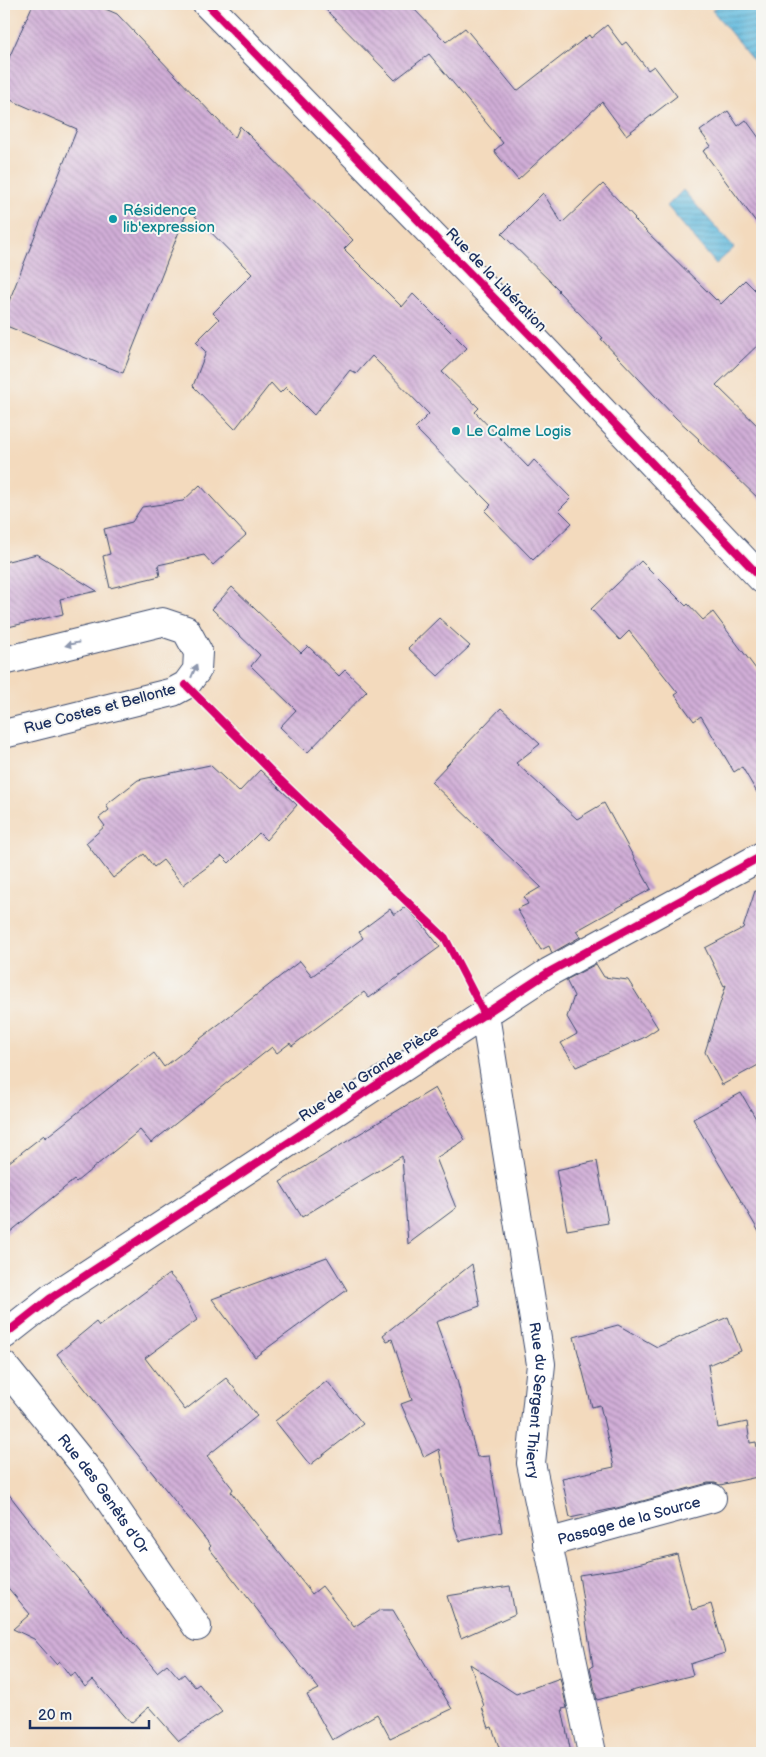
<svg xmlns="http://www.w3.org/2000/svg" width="766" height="1757" viewBox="0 0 766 1757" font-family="'Balsamiq Sans',sans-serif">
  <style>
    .water { fill: url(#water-rules); stroke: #3d749e }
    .building { fill: url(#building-back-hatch) }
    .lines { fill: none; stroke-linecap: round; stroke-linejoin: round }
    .street-casing { stroke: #3b496c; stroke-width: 30 }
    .secondary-casing { stroke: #3b496c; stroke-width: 30 }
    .street { stroke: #fff; stroke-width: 28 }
    .secondary { stroke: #fff; stroke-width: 28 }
    .cycleway-casing { stroke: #f6f6f2; stroke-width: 11 }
    .cycleway { stroke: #d6006c; stroke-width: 8 }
    .oneway { fill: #8d97ae }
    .culture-dot { fill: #0f9aa8; stroke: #f6f6f2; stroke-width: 2 }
    .labels { text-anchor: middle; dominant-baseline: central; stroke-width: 4; stroke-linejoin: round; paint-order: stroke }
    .culture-label { font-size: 15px; fill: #0d838f; stroke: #f6f6f2; text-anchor: start }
    .street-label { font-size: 15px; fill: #1b2f5e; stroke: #f6f6f2 }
  </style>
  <defs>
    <pattern id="water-rules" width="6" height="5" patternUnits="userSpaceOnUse" patternTransform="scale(1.25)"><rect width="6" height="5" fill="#5fb9dd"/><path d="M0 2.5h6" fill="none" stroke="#4e97b6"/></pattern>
    <pattern id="building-back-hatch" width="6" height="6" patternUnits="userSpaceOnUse" patternTransform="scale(1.25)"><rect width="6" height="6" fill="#d1aed7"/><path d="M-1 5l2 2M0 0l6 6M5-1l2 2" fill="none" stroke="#a98eb2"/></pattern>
  </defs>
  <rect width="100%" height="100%" fill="#f6f6f2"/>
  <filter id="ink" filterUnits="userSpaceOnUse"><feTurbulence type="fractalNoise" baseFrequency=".02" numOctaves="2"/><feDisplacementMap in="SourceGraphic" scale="10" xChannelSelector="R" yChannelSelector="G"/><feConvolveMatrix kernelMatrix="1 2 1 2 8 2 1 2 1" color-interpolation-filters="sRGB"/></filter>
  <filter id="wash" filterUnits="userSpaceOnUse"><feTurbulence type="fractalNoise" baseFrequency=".0096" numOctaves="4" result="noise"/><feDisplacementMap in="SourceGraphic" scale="20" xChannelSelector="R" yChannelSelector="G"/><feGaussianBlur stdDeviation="1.12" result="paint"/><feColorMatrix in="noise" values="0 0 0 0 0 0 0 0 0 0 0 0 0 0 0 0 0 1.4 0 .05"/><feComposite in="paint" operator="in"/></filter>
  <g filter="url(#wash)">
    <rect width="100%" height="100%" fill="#f3dabd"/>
    <!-- water -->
    <g class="water">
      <polygon points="720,4 751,4 762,17 762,54 754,61 712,10"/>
      <polygon points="683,190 734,248 716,264 667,206"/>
    </g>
    <g id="blocks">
      <!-- building -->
      <g class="building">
        <polygon points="33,4 94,4 117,14 235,138 240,126 353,240 344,249 402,307 413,294 467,348 442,372 479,408 475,412 528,467 534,460 571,498 559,510 572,523 533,560 485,511 491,505 415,428 429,414 372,356 356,374 350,370 314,415 286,387 280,393 271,383 235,429 193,386 206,352 196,342 219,319 213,313 252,274 188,209 123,373 4,325 4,314 77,129 4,97 4,69"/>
        <polygon points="320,4 409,4 446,42 465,28 517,91 589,35 591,38 607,25 622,45 626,42 648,70 654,66 677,96 626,135 602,102 518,180 494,151 503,143 429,54 395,80"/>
        <polygon points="728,111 738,126 746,120 762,142 762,230 703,151 711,146 700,131"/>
        <polygon points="603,184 635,218 634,219 716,300 717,299 721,304 745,280 762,297 762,341 716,385 762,430 762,502 698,440 699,439 676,418 601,339 603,338 558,291 559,290 502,234 543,193 562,223"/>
        <polygon points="200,485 246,535 213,565 204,555 158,565 160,576 110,588 103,556 110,554 104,529 132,522 142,507 183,501"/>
        <polygon points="37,554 97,591 60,599 63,614 4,628 4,562"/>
        <polygon points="641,561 686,606 688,604 703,620 713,612 762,677 762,801 742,767 734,772 701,716 694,721 675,695 678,693 629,631 620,640 591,609"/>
        <polygon points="232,587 301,653 308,646 339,676 345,670 367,691 307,753 280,727 296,710 251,666 260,655 212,609"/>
        <polygon points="439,618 470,646 438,676 408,648"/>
        <polygon points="501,708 540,744 516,763 577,819 604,803 651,889 576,931 580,937 552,953 549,946 541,950 517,909 528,904 524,897 541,887 431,782"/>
        <polygon points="210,765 239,792 260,770 297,805 266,840 259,833 229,863 222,856 183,885 163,860 154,867 144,854 113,878 86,843 105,826 99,818 109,810 106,805 138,780"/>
        <polygon points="755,891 762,892 762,1063 722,1085 705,1052 726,985 724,986 705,948 743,928"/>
        <polygon points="405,907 422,924 440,947 369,998 364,992 292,1046 290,1043 277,1053 272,1047 151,1143 140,1130 76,1182 74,1180 4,1237 4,1166 44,1135 45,1138 154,1053 164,1067 300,961 312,976 363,938 359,932 390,909 394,915"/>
        <polygon points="596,964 604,977 628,980 658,1028 643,1038 576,1067 561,1043 577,1034 567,1017 574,996 566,980"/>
        <polygon points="435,1088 465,1140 436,1158 456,1208 408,1244 402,1156 302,1217 280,1182"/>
        <polygon points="741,1093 762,1129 762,1237 693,1119"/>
        <polygon points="597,1161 608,1223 567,1230 556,1170"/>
        <polygon points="327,1257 347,1290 255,1357 212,1299"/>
        <polygon points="472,1264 480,1306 436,1322 457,1380 477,1457 489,1456 502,1532 460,1541 454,1526 439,1449 424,1457 401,1404 412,1400 392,1339 387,1341 383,1335"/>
        <polygon points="169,1274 180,1286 197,1320 145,1358 185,1410 226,1378 257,1416 207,1456 233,1489 231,1492 312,1594 322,1586 354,1627 380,1610 393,1610 452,1709 390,1738 377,1714 332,1740 307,1695 319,1689 209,1548 211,1546 57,1354 96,1322 99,1326"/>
        <polygon points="728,1317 741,1351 708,1365 718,1428 747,1422 750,1443 756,1442 762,1476 720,1485 715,1483 708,1483 617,1508 570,1518 562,1478 614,1467 600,1405 592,1407 574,1337 618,1325 657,1347"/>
        <polygon points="327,1381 363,1424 310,1465 275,1421"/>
        <polygon points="4,1488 39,1533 157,1672 167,1664 179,1678 184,1674 195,1687 199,1684 222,1712 179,1741 149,1707 131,1723 93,1680 85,1687 75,1673 70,1676 59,1661 56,1664 34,1639 13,1629 30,1614 4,1583"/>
        <polygon points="677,1554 692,1610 711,1604 725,1653 690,1664 693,1675 597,1700 590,1667 593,1666 579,1575 618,1569"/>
        <polygon points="510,1586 515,1614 461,1638 447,1596"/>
        <polygon points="470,1664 516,1694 560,1678 567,1708 562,1709 571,1753 501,1753 492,1727 489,1728 482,1707 484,1706"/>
      </g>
    </g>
  </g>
  <g filter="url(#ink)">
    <use href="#blocks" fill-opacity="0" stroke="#3b496c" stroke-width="1"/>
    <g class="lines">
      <defs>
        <g id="street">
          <polyline points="4,661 162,622 186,630 198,652 197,670 186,685 173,692 4,734"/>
          <path id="s1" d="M485,1015L541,1364L531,1463L592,1753"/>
          <polyline points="4,1335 51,1298 549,972 762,856"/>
          <path id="s2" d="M4,1366L93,1476L197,1627"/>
          <path id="s3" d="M547,1543L712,1498"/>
        </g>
        <polyline id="secondary" points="207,4 538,343 762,579"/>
      </defs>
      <!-- street casing -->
      <use href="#street" class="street-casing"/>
      <!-- secondary casing -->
      <use href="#secondary" class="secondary-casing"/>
      <!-- street -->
      <use href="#street" class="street"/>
      <!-- secondary -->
      <use href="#secondary" class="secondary"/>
      <defs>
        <g id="cycleway">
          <polyline points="207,4 538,343 762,579"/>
          <polyline points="186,685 280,780 445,938 485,1015"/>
          <polyline points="4,1335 51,1298 549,972 762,856"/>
        </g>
      </defs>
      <!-- cycleway casing -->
      <use href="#cycleway" class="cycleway-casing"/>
      <!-- cycleway -->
      <use href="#cycleway" class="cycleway"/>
    </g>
    <!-- one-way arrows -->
    <defs><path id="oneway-solid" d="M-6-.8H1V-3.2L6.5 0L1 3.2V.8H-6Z" transform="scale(1.25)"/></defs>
    <g class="oneway">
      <use href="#oneway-solid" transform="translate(72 644) rotate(166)"/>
      <use href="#oneway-solid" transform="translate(194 671) rotate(-67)"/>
    </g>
  </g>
  <!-- markers -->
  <g class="culture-dot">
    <circle cx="113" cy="219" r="5"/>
    <circle cx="456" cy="431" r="5"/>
  </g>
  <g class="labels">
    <!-- culture labels -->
    <g class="culture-label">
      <text x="123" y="210">Résidence<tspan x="123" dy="17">lib'expression</tspan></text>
      <text x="466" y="431">Le Calme Logis</text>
    </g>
    <!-- street labels -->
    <g class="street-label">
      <text transform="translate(496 280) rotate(46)">Rue de la Libération</text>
      <text transform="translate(100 709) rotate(-15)">Rue Costes et Bellonte</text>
      <text transform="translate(369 1074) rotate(-33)">Rue de la Grande Pièce</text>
      <text stroke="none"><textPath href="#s1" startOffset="390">Rue du Sergent Thierry</textPath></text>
      <text stroke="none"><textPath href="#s2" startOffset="162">Rue des Genêts d'Or</textPath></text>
      <text stroke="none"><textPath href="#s3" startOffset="85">Passage de la Source</textPath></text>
    </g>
  </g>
  <!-- margin -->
  <rect width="766" height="1757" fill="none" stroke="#f6f6f2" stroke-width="20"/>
  <!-- scale -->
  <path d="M30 1720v8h119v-8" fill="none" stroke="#1b2f5e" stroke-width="2.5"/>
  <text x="38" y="1720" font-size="15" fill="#1b2f5e" stroke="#f6f6f2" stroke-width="4" paint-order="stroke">20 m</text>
</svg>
